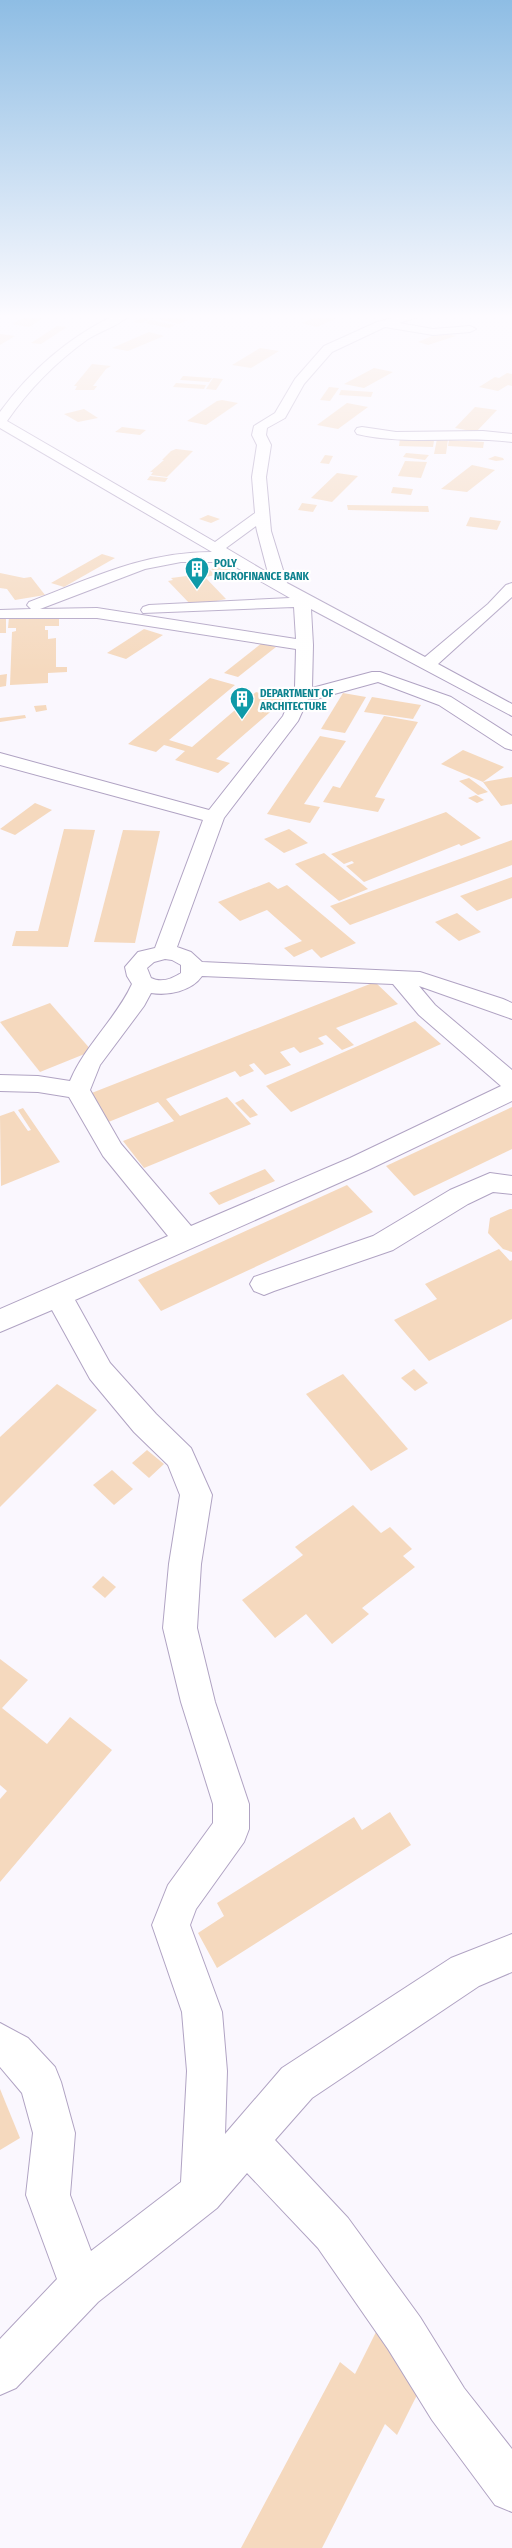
<svg xmlns="http://www.w3.org/2000/svg" width="512" height="2548" viewBox="0 0 512 2548" font-family="'Fira Sans Condensed',sans-serif">
  <style>
    .building { fill: #f5d9be }
    .lines { fill: none; stroke-linecap: round; stroke-linejoin: round }
    .minor-casing { stroke: #b0a3c3; stroke-width: 2 }
    .minor { fill: #fff; fill-rule: evenodd }
    .labels { text-anchor: middle; dominant-baseline: central; stroke-width: 4.5; stroke-linejoin: round; paint-order: stroke }
    .far-culture-label { font-size: 11px; font-weight: bold; fill: #0d838f; stroke: #fff; text-anchor: start }
  </style>
  <rect width="100%" height="100%" fill="#faf7fe"/>
  <!-- building -->
  <g class="building">
    <polygon points="27,316 47,316 29,327 12,324"/>
    <polygon points="146,316 157,316 141,323 133,322"/>
    <polygon points="159,316 166,316 187,320 179,324 153,318"/>
    <polygon points="319,316 342,316 317,327 302,323"/>
    <polygon points="150,320 175,325 169,328 145,323"/>
    <polygon points="57,326 67,327 41,344 31,343"/>
    <polygon points="149,332 164,336 128,351 112,348"/>
    <polygon points="439,333 456,336 428,345 418,342"/>
    <polygon points="0,334 15,336 0,345"/>
    <polygon points="260,348 279,351 251,368 232,365"/>
    <polygon points="92,364 111,366 106,369 93,386 97,386 94,390 75,390 77,386 74,386"/>
    <polygon points="374,368 393,372 364,388 344,384"/>
    <polygon points="507,373 512,374 512,386 508,385 498,391 479,387 495,377 499,378"/>
    <polygon points="183,376 212,378 209,382 180,380"/>
    <polygon points="213,378 223,379 216,390 206,389"/>
    <polygon points="176,383 206,385 204,389 173,387"/>
    <polygon points="329,387 339,388 330,401 320,400"/>
    <polygon points="341,390 373,392 371,397 339,395"/>
    <polygon points="222,400 238,403 206,425 187,421 217,401"/>
    <polygon points="347,403 368,407 338,429 317,425"/>
    <polygon points="475,407 497,410 476,432 455,428"/>
    <polygon points="84,409 98,418 78,422 64,414"/>
    <polygon points="122,427 146,430 140,435 115,432"/>
    <polygon points="400,439 434,441 433,447 399,446"/>
    <polygon points="437,439 448,439 446,454 434,454"/>
    <polygon points="449,440 484,442 483,448 448,446"/>
    <polygon points="176,449 193,451 167,477 151,475 153,472 150,472 164,460 162,460 171,451"/>
    <polygon points="406,453 429,455 425,460 403,457"/>
    <polygon points="325,455 333,456 329,464 320,463"/>
    <polygon points="495,456 503,458 504,460 496,461 488,459"/>
    <polygon points="405,461 427,462 421,478 398,476"/>
    <polygon points="472,465 495,470 467,492 441,489"/>
    <polygon points="337,473 358,476 332,502 311,498"/>
    <polygon points="150,476 168,478 165,482 147,480"/>
    <polygon points="393,487 413,489 411,495 391,493"/>
    <polygon points="302,503 317,505 313,512 298,510"/>
    <polygon points="347,505 428,506 429,512 348,510"/>
    <polygon points="208,515 220,519 211,523 199,519"/>
    <polygon points="470,517 501,521 497,530 466,526"/>
    <polygon points="102,554 115,558 64,587 51,583"/>
    <polygon points="225,565 231,570 218,574 211,569"/>
    <polygon points="208,568 215,575 206,577 200,569"/>
    <polygon points="0,573 24,578 31,577 45,595 15,600 7,589 0,588"/>
    <polygon points="202,574 226,599 192,606 168,581 173,580 171,578"/>
    <polygon points="59,616 59,626 45,626 45,630 48,630 48,639 56,638 56,667 67,667 67,672 48,673 48,683 10,685 12,632 16,631 16,628 8,628 9,617"/>
    <rect x="0" y="618" width="6" height="15"/>
    <polygon points="144,629 163,635 126,659 107,653"/>
    <polygon points="262,643 276,647 238,677 224,673"/>
    <polygon points="7,674 6,686 0,687 0,675"/>
    <polygon points="210,678 235,685 169,740 192,747 256,692 284,700 216,759 230,763 218,773 175,760 185,751 164,745 156,752 128,744"/>
    <polygon points="343,693 366,697 345,733 321,729"/>
    <polygon points="372,697 421,705 413,719 364,712"/>
    <polygon points="46,705 47,710 36,712 34,706"/>
    <polygon points="25,715 26,718 0,722 0,718"/>
    <polygon points="384,716 418,722 375,797 385,799 378,812 323,802 333,786 340,788"/>
    <polygon points="320,736 346,741 304,804 320,807 310,823 267,814"/>
    <polygon points="463,750 504,767 483,782 441,764"/>
    <polygon points="512,777 512,804 501,806 483,782"/>
    <polygon points="469,778 488,792 478,795 459,781"/>
    <polygon points="476,795 484,800 477,803 468,798"/>
    <polygon points="35,803 52,810 15,835 0,829"/>
    <polygon points="446,812 481,838 461,846 459,844 364,882 346,866 354,863 352,861 344,864 331,854"/>
    <polygon points="64,829 95,830 68,947 12,946 16,931 38,931"/>
    <polygon points="289,829 308,843 284,853 264,839"/>
    <polygon points="123,830 160,831 135,943 94,942"/>
    <polygon points="512,840 512,865 350,925 330,906"/>
    <polygon points="324,853 368,889 339,901 295,864"/>
    <polygon points="512,877 512,898 477,911 460,896"/>
    <polygon points="269,882 278,889 287,885 356,943 321,958 312,949 294,957 284,948 302,941 267,910 240,921 218,902"/>
    <polygon points="457,913 481,932 459,941 435,922"/>
    <polygon points="375,982 398,1004 336,1028 354,1045 342,1050 326,1035 318,1038 324,1044 300,1053 294,1047 280,1052 291,1065 265,1075 254,1063 249,1065 254,1071 240,1077 235,1071 166,1099 180,1116 227,1097 251,1124 144,1168 123,1141 174,1121 158,1102 106,1123 84,1096"/>
    <polygon points="50,1003 92,1051 40,1072 0,1022"/>
    <polygon points="415,1021 441,1044 291,1112 266,1086"/>
    <polygon points="243,1099 258,1115 250,1118 235,1103"/>
    <polygon points="512,1107 512,1149 414,1196 386,1166"/>
    <polygon points="23,1108 60,1162 1,1186 0,1116 14,1111 28,1131 31,1130 18,1110"/>
    <polygon points="265,1169 275,1181 219,1205 209,1193"/>
    <polygon points="347,1185 373,1212 161,1311 138,1280"/>
    <polygon points="510,1209 512,1209 512,1252 503,1249 488,1233 490,1218"/>
    <polygon points="499,1249 510,1261 512,1260 512,1319 429,1361 394,1320 437,1299 425,1284"/>
    <polygon points="414,1369 428,1383 415,1391 401,1378"/>
    <polygon points="343,1374 408,1449 371,1471 306,1394"/>
    <polygon points="57,1384 97,1410 0,1507 0,1437"/>
    <polygon points="147,1450 164,1464 149,1478 132,1463"/>
    <polygon points="112,1470 133,1489 114,1505 93,1485"/>
    <polygon points="353,1505 381,1533 390,1527 412,1549 403,1556 415,1567 362,1608 369,1614 332,1644 306,1614 275,1638 242,1600 303,1555 295,1547"/>
    <polygon points="103,1576 116,1587 105,1598 92,1587"/>
    <polygon points="0,1659 28,1680 2,1708 47,1744 70,1717 112,1750 0,1882 0,1799 7,1791 0,1785"/>
    <polygon points="390,1812 411,1845 217,1968 198,1933 224,1916 217,1903 354,1817 362,1830"/>
    <polygon points="0,2089 20,2138 0,2150"/>
    <polygon points="376,2332 415,2364 407,2381 419,2391 397,2435 385,2424 322,2548 241,2548 340,2362 355,2374"/>
  </g>
  <g class="lines">
    <defs>
      <g id="minor">
        <path d="M113,316H128C119,326 100,331 88,339C56,362 29,389 7,421L215,542L255,513L252,477L257,445L252,435L254,426L275,413L295,379L324,346L377,322L401,316H421L399,323L433,329L470,326L476,329L470,332L433,335L385,327L332,352L304,384L285,418L267,428L266,435L271,445L266,477L271,531L287,583L425,657L488,604L506,585L512,583V597L438,664L512,704V716L311,609L313,645L312,688L372,672H380L451,697L512,736V750L505,748L439,705L378,682L316,699H308L298,721L224,818L177,947L191,952L202,962L420,972L503,999L512,1003V1019L419,986L435,1005L512,1070V1101L368,1170L75,1300L110,1363L156,1414L191,1448L212,1495L201,1564L197,1628L215,1702L249,1804V1829L244,1842L196,1909L190,1925L222,2012L227,2071L225,2134L282,2068L451,1958L512,1934V1972L479,1986L312,2098L275,2140L348,2218L420,2317L464,2388L512,2449V2512L495,2505L432,2420L388,2349L318,2248L247,2173L217,2208L98,2302L16,2388L0,2395V2339L57,2279L26,2195L33,2133L22,2093L0,2067V2023L28,2038L55,2067L61,2082L75,2133L70,2195L91,2251L181,2182L187,2071L182,2012L152,1925L168,1885L213,1823V1804L181,1702L163,1628L169,1564L180,1495L168,1465L134,1432L90,1379L52,1310L0,1332V1309L168,1236L103,1156L69,1097L38,1092L0,1091V1075L38,1076L70,1081C85,1045 116,1019 132,984L127,976L125,967L138,952L155,948L203,820L0,765V753L209,810L283,716L295,687L296,649L97,618H0V610L31,609L27,605L29,602C92,578 144,552 212,552L0,428V412C30,371 68,338 113,316ZM256,526L257,531L268,573L226,548ZM181,562H227L290,598L149,605L143,607L141,610L143,613L294,607L296,639L97,608L40,609L145,569ZM165,959L172,960L181,965V973C172,979 161,983 151,978L147,968L154,962ZM202,976L393,984L419,1015L501,1086L350,1158L191,1226L121,1144L90,1090L100,1065L144,1006L151,993C168,996 192,991 202,976Z"/>
        <path d="M362,427L396,432L483,431L512,434V442C460,435 408,446 357,434L355,431L357,428Z"/>
        <polygon points="490,1173 512,1176 512,1194 493,1192 468,1204 393,1250 274,1291 264,1295 254,1291 250,1284 254,1277 373,1236 450,1190"/>
      </g>
    </defs>
    <!-- minor casing -->
    <use href="#minor" class="minor-casing"/>
    <!-- minor -->
    <use href="#minor" class="minor"/>
  </g>
  <!-- sky -->
  <linearGradient id="sky" x2="0" y2="1"><stop stop-color="#8ebde4"/><stop offset="0.47" stop-color="#fdfbff"/><stop offset="1" stop-color="#fdfbff" stop-opacity="0"/></linearGradient>
  <rect width="512" height="673" fill="url(#sky)"/>
  <!-- icons -->
  <defs>
    <symbol id="building-pin" viewBox="-11 -11 22 30"><path d="M0 17L-7.5 6A9.5 9.5 0 1 1 7.5 6Z" fill="#0f9aa8" stroke="#fff"/><path d="M-4-6H4V6H1V3H-1V6H-4ZM-2.5-4.3h1.7v1.8h-1.7ZM.8-4.3h1.7v1.8H.8ZM-2.5-1h1.7V.8h-1.7ZM.8-1h1.7V.8H.8Z" fill="#fff"/></symbol>
  </defs>
  <g fill-rule="evenodd">
    <use href="#building-pin" x="183" y="555" width="28" height="38"/>
    <use href="#building-pin" x="228" y="685" width="28" height="38"/>
  </g>
  <g class="labels">
    <!-- far-culture labels -->
    <g class="far-culture-label">
      <text x="214" y="563">POLY<tspan x="214" dy="13">MICROFINANCE BANK</tspan></text>
      <text x="260" y="693">DEPARTMENT OF<tspan x="260" dy="13">ARCHITECTURE</tspan></text>
    </g>
  </g>
</svg>
